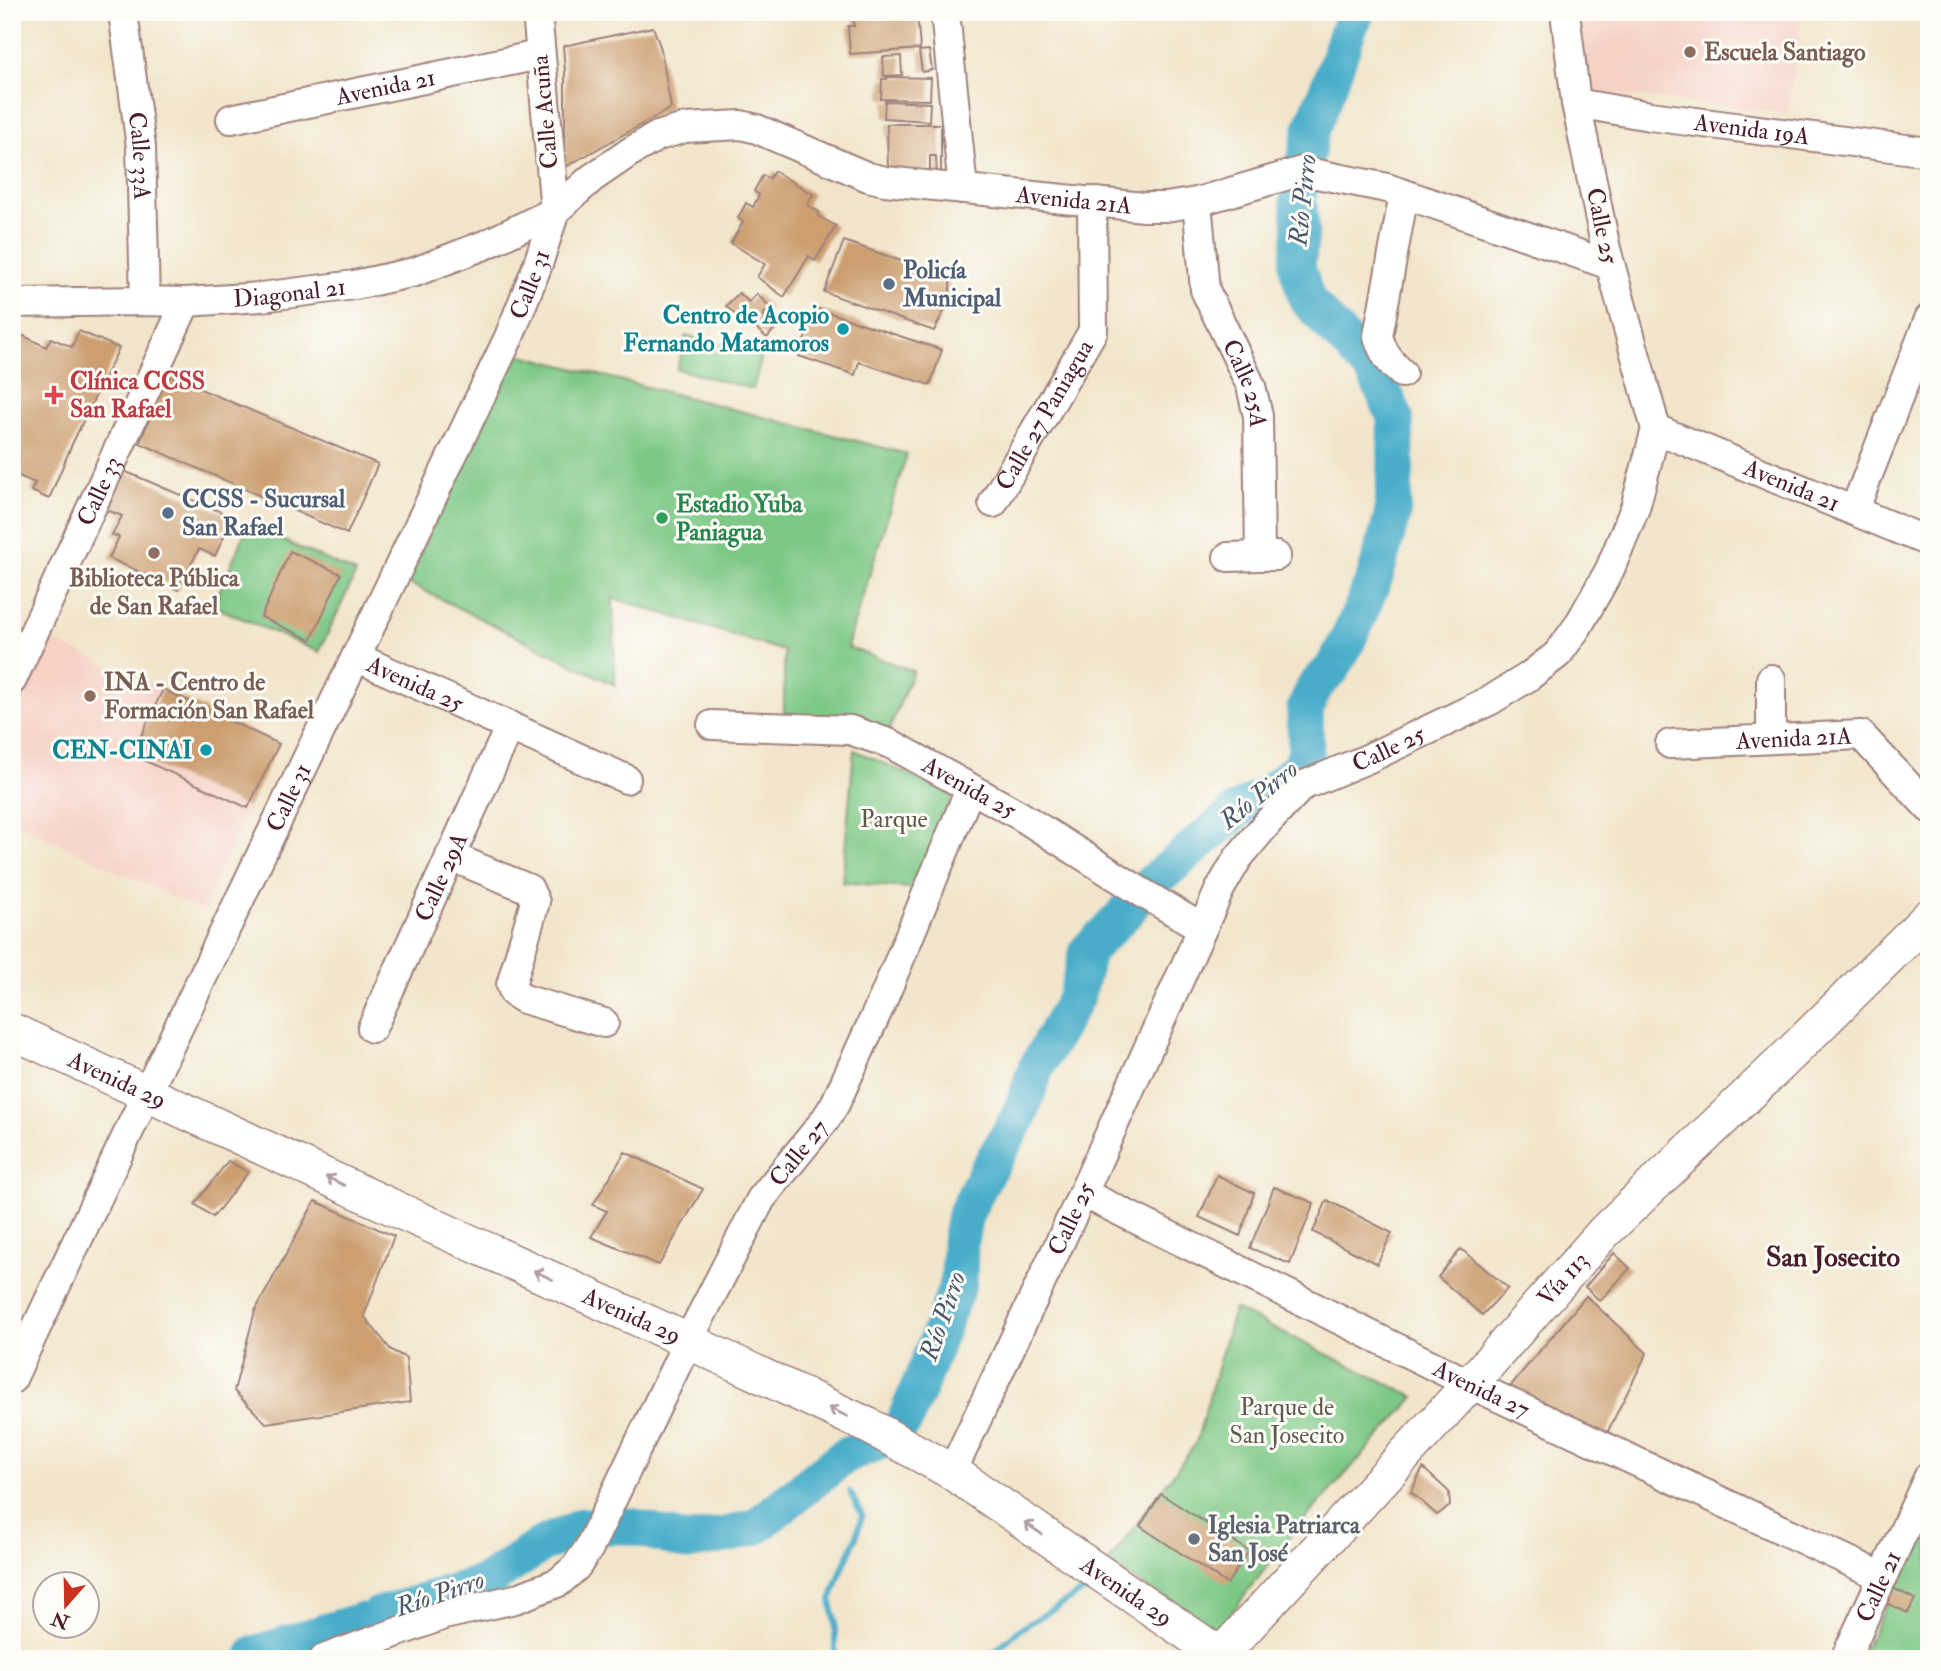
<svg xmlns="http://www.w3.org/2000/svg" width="1941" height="1671" viewBox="0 0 1941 1671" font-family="'IM FELL Double Pica',serif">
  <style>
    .built { fill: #f6d1c6 }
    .green { fill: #7dc885; stroke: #647458; stroke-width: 2 }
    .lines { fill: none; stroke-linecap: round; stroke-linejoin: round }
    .stream { stroke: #4aadca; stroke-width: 6 }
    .river { stroke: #4aadca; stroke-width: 37 }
    .building { fill: #cc9e6f }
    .minor-casing { stroke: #9e827b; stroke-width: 32 }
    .major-casing { stroke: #9e827b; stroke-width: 38 }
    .minor { stroke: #fff; stroke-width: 28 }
    .major { stroke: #fff; stroke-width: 35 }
    .oneway { stroke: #ae9aa0 }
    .education-dot { fill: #8d6e63; stroke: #fdfcf7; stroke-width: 2.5 }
    .service-dot { fill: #5c6f8a; stroke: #fdfcf7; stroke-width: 2.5 }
    .culture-dot { fill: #0f9aa8; stroke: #fdfcf7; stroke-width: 2.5 }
    .health-dot { fill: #e0444e; stroke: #fdfcf7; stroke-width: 2.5 }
    .leisure-dot { fill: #2e9e5b; stroke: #fdfcf7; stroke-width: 2.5 }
    .worship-dot { fill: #6b7280; stroke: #fdfcf7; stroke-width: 2.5 }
    .labels { text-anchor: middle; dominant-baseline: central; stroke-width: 6; stroke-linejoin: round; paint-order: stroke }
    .education-label { font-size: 24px; font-weight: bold; fill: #785e54; stroke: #fdfcf7; text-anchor: start }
    .street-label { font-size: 24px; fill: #4a1f2b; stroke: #fdfcf7 }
    .service-label { font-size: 24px; font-weight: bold; fill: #4e5e75; stroke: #fdfcf7; text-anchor: start }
    .culture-label { font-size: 24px; font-weight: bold; fill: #0d838f; stroke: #fdfcf7; text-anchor: end }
    .health-label { font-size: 24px; font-weight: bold; fill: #be3a42; stroke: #fdfcf7; text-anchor: start }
    .leisure-label { font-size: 24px; font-weight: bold; fill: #27864d; stroke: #fdfcf7; text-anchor: start }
    .park-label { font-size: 24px; fill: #5c5a4a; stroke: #fdfcf7 }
    .worship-label { font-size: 24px; font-weight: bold; fill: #5b616d; stroke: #fdfcf7; text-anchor: start }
    .water-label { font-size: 26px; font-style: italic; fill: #4a586b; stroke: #fdfcf7 }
    .quarter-label { font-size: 28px; font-weight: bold; fill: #4a1f2b; stroke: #fdfcf7 }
  </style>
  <rect width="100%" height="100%" fill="#fdfcf7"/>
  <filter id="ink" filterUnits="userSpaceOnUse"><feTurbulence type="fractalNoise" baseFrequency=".0143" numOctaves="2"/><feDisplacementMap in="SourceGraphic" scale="14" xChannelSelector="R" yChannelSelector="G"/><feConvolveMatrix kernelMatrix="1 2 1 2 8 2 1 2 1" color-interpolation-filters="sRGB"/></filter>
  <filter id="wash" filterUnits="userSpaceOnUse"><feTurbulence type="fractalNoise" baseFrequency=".00686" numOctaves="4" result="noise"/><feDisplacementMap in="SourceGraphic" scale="28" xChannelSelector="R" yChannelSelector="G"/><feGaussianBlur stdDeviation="1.57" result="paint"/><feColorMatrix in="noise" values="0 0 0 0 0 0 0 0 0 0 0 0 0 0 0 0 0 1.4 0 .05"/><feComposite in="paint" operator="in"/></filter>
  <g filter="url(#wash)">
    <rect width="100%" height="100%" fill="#f2e5cb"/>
    <!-- built -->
    <g class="built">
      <polygon points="1578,12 1803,12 1787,113 1587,91"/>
      <polygon points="46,638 163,689 133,755 248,808 202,911 12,821 12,712"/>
    </g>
    <!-- green -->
    <g class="green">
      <polygon points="686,336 762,356 753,389 677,369"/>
      <polygon points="518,354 907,454 847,647 913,671 888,733 784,714 784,651 613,598 615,685 406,582"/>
      <polygon points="248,525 356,573 319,652 213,606"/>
      <polygon points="854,750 953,794 918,889 842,882"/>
      <polygon points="1234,1309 1415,1397 1294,1531 1220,1628 1215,1631 1108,1563 1196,1443"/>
      <polygon points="1929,1514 1929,1659 1860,1659"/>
    </g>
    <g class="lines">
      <!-- stream -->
      <g class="stream">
        <polyline points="847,1467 848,1454"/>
        <polyline points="841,1659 835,1650 835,1623 831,1600 842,1569 856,1538 862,1515 850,1492"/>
        <polyline points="986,1659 1020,1629 1097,1583"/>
      </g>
      <!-- river -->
      <g class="river">
        <polyline points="904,1422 920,1385 959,1281 960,1242 965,1215 984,1176 1019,1117 1036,1068 1076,997 1088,950 1127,911 1141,892 1238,810 1266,795 1296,771 1306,756 1305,709 1315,686 1332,669 1347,642 1375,577 1392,517 1396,463 1395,417 1375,373 1307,300 1297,266 1301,232 1298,195 1312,128 1329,85 1350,25 1357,12"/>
        <polyline points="379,1615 486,1582 541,1545 583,1526 631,1526 687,1542 731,1534 757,1526 835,1463 848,1454 877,1443"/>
        <polyline points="255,1654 360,1621"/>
      </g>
    </g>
    <g id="blocks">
      <!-- building -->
      <g class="building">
        <polygon points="866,12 917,12 920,49 850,54 848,26 854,26 853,13"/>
        <polygon points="653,27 661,49 671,108 565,167 565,71 563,46"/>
        <polygon points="929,50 932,70 922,72 919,51"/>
        <polygon points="901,56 902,75 884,76 883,57"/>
        <polygon points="887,77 931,78 930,100 881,99 882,79 887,79"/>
        <polygon points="885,101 930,103 929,121 884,118"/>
        <polygon points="887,124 941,124 941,177 937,176 936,156 930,156 930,170 888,170"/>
        <polygon points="774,171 813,194 807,205 819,212 818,216 836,226 815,261 809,256 784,297 757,277 765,264 731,243 743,222 738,218 746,203 753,207 759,195 754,191 763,175 769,179"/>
        <polygon points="844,241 950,278 950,290 946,307 934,331 824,292"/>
        <polygon points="739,293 749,302 757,294 770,307 763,315 776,327 767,338 748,321 745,324 726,306"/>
        <polygon points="815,308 942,350 930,385 859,362 855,375 799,356"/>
        <polygon points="79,331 119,348 73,442 49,499 31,491 35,483 12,473 12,345 18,346 22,335 46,347 51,338 72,347"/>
        <polygon points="167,375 378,464 347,534 140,443"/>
        <polygon points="124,471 233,517 215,556 199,549 178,590 109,558 119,537 112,535 122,516 107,510"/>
        <polygon points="290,551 341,574 311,640 261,617"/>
        <polygon points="163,689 279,744 248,808 132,755"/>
        <polygon points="625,1152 703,1189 659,1265 591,1237 607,1211 593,1205"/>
        <polygon points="228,1161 248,1172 213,1217 195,1204"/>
        <polygon points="1217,1175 1254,1193 1240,1236 1199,1217"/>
        <polygon points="1274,1187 1314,1203 1290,1264 1250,1248"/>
        <polygon points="1327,1200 1392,1233 1377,1264 1313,1232"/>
        <polygon points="315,1201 394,1236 364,1316 391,1350 406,1358 410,1402 266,1423 234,1391 255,1311"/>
        <polygon points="1461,1249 1508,1288 1482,1315 1438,1277"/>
        <polygon points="1614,1253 1630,1268 1600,1301 1585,1287"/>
        <polygon points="1586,1296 1647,1353 1604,1439 1513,1395 1512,1384"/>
        <polygon points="1423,1468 1449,1492 1450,1506 1437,1515 1411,1492"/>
        <polygon points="1161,1494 1249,1551 1227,1584 1140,1526"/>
        <polygon points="1893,1588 1915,1599 1908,1613 1886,1603"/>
      </g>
    </g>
  </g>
  <g filter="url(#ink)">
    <use href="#blocks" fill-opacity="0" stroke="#9e827b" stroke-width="2"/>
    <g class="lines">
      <defs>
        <g id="minor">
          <path id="s1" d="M123,12L141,147L145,301"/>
          <polyline points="945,12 963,189"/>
          <path id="s2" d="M1576,103L1650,116L1929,152"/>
          <path id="s3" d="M231,119L539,55"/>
          <path id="s4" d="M1197,202L1205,290L1251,386L1258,416L1260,556H1276"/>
          <path id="s5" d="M12,303L145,301L186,302L261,297L355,285L415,272L487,244L555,211L592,178L630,152L658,136L685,128L741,125L757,129L868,177L885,181L1144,207H1166L1197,202L1302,171L1387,188L1610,265"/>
          <path d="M1402,373C1389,362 1383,353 1378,336L1404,194"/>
          <path id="s6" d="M1656,429L1929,542"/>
          <path id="s7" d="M993,503L1093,331L1092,201"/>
          <polyline points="1854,511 1929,319"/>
          <polyline points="1228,557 1260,556"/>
          <path id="s8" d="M356,657L626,779"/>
          <path id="s9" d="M12,680L186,302"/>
          <path id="s10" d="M712,725L850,730L891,744L1019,815L1141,892L1202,928"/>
          <polyline points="1771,739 1771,679"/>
          <path id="s11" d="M1670,744L1861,735L1929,808"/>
          <polyline points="450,856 529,889 535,902 511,985 514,993 524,999 604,1023"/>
          <path id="s12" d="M372,1028L510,726"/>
          <path id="s13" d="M1083,1193L1470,1384L1883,1577"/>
          <path id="s14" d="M12,1379L146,1095L509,337L538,264L555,211L537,12"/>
          <path id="s15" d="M952,1472L1083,1193L1220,889L1238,858L1269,821L1302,786L1367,759L1491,700L1528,677L1558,654L1578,626L1610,569L1635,508L1656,429L1606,249L1576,103L1565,12"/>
          <path id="s16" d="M324,1659L444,1615L515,1599L559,1582L576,1567L589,1548L688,1341L761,1199L825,1120L835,1104L884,997L970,789"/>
          <path id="s17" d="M1845,1659L1929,1476"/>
        </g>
        <g id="major">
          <path id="s18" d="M12,1031L409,1215L688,1341L869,1426L952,1472L1220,1655"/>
          <path id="s19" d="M1217,1659L1470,1384L1604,1232L1779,1065L1929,917"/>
        </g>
      </defs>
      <!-- minor casing -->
      <use href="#minor" class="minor-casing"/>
      <!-- major casing -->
      <use href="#major" class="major-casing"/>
      <!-- minor -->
      <use href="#minor" class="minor"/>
      <!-- major -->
      <use href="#major" class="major"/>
    </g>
    <!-- one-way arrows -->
    <defs><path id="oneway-shaft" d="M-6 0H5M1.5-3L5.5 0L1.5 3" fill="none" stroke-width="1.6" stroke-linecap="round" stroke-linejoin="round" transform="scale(1.75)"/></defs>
    <g class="oneway">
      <use href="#oneway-shaft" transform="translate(335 1181) rotate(-155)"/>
      <use href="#oneway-shaft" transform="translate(543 1275) rotate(-155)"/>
      <use href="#oneway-shaft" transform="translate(838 1412) rotate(-155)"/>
      <use href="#oneway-shaft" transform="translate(1033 1528) rotate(-145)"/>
    </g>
  </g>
  <!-- markers -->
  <g class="education-dot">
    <circle cx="1690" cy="52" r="7"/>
    <circle cx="154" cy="553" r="7"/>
    <circle cx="90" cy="696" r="7"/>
  </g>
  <g class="service-dot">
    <circle cx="889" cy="284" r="7"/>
    <circle cx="168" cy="513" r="7"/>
  </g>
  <g class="culture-dot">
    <circle cx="843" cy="329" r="7"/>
    <circle cx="206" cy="750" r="7"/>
  </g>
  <path class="health-dot" d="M50.5 384.5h7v7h7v7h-7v7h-7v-7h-7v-7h7z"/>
  <circle class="leisure-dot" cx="662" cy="518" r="7"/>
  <circle class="worship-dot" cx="1194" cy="1539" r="7"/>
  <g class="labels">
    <!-- education labels -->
    <g class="education-label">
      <text x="1704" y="52">Escuela Santiago</text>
      <text x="154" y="578" text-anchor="middle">Biblioteca Pública<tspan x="154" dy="28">de San Rafael</tspan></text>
      <text x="104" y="682">INA - Centro de<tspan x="104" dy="28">Formación San Rafael</tspan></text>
    </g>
    <!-- street labels -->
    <g class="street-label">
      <text stroke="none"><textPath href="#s3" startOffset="158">Avenida 21</textPath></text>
      <text transform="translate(545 112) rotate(-95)">Calle Acuña</text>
      <text stroke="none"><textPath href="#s2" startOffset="178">Avenida 19A</textPath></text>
      <text stroke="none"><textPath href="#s1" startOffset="145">Calle 33A</textPath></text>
      <text stroke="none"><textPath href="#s5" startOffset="1115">Avenida 21A</textPath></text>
      <text transform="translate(1602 226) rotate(78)">Calle 25</text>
      <text stroke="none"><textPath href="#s14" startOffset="1211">Calle 31</textPath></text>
      <text stroke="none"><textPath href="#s5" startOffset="278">Diagonal 21</textPath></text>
      <text stroke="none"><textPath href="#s4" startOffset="191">Calle 25A</textPath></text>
      <text stroke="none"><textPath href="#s7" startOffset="102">Calle 27 Paniagua</textPath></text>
      <text stroke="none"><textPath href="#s6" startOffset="147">Avenida 21</textPath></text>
      <text stroke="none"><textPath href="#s9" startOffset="208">Calle 33</textPath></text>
      <text stroke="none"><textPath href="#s8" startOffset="65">Avenida 25</textPath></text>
      <text stroke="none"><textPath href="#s11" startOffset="124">Avenida 21A</textPath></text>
      <text stroke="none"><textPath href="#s15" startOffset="868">Calle 25</textPath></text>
      <text stroke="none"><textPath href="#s10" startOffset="271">Avenida 25</textPath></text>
      <text stroke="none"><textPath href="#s14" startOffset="644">Calle 31</textPath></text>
      <text stroke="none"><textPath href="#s12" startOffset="166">Calle 29A</textPath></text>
      <text stroke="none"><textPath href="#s18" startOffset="116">Avenida 29</textPath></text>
      <text stroke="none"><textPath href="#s16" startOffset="742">Calle 27</textPath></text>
      <text stroke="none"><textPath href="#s15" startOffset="280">Calle 25</textPath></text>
      <text stroke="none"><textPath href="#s19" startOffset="514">Vía 113</textPath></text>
      <text stroke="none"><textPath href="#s18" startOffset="682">Avenida 29</textPath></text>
      <text stroke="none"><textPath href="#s13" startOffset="444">Avenida 27</textPath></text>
      <text stroke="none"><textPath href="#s17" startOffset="80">Calle 21</textPath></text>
      <text stroke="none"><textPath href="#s18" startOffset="1250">Avenida 29</textPath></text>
    </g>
    <!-- service labels -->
    <g class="service-label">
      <text x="903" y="270">Policía<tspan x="903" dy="28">Municipal</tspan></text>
      <text x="182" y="499">CCSS - Sucursal<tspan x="182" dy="28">San Rafael</tspan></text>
    </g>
    <!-- culture labels -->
    <g class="culture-label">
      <text x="829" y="315">Centro de Acopio<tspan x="829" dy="28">Fernando Matamoros</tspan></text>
      <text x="192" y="750">CEN-CINAI</text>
    </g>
    <!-- health labels -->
    <g class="health-label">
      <text x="70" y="381">Clínica CCSS<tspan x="70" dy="28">San Rafael</tspan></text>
    </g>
    <!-- leisure labels -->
    <g class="leisure-label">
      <text x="676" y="504">Estadio Yuba<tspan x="676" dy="28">Paniagua</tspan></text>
    </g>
    <!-- park labels -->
    <g class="park-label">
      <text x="894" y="819">Parque</text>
      <text x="1287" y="1407">Parque de<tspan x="1287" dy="28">San Josecito</tspan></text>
    </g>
    <!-- worship labels -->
    <g class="worship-label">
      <text x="1208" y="1525">Iglesia Patriarca<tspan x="1208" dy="28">San José</tspan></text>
    </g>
    <!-- water labels -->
    <g class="water-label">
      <text transform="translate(1303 200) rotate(-84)">Río Pirro</text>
      <text transform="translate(1259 795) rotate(-39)">Río Pirro</text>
      <text transform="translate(943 1316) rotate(-71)">Río Pirro</text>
      <text transform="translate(440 1594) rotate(-19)">Río Pirro</text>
    </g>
    <!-- quarter labels -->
    <g class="quarter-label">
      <text x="1833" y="1257">San Josecito</text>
    </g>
  </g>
  <!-- margin -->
  <rect width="1941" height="1671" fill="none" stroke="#fdfcf7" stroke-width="42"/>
  <!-- north arrow -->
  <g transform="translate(66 1605) rotate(200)"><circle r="33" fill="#fdfcf7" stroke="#b5a4a5" stroke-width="2"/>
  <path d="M0-5L12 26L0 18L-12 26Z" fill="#c8321e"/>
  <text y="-10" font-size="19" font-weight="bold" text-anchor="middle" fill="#4a1f2b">N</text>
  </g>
</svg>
